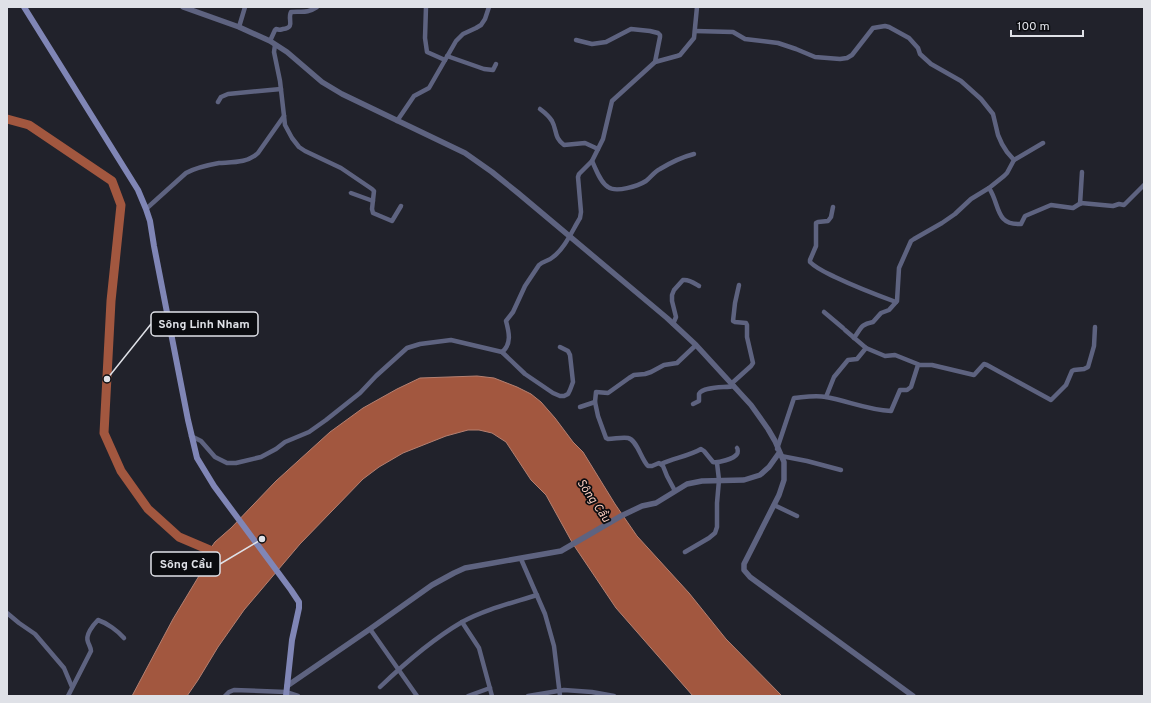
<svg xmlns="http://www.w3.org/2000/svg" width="1151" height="703" viewBox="0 0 1151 703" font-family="Overpass,sans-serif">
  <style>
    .water { fill: #a2573f; stroke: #b48071 }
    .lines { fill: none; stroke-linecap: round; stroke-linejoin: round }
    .river { stroke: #a2573f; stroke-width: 9 }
    .minor { stroke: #5e6380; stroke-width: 4.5 }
    .tertiary { stroke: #5e6380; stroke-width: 5.5 }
    .secondary { stroke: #8086b6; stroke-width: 6 }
    .labels { text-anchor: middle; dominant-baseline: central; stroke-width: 3.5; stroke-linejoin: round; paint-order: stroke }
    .water-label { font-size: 12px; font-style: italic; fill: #facdbf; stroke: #0b0c10 }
    .leader { fill: none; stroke: #dfe1e7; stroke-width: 1.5 }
    .callout-dot { fill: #dfe1e7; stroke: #0b0c10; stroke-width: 1.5 }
    .callout { fill: #0b0c10; stroke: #dfe1e7; stroke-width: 1.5 }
    .callout-label { font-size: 12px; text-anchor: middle; font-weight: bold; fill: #dfe1e7 }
  </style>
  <rect width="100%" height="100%" fill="#21222b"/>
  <!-- water -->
  <polygon class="water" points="477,376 494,378 517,387 531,394 541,402 555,418 573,442 583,452 615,504 637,536 689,593 726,639 782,696 693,696 616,608 573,544 546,495 531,480 506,442 492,433 479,430 468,430 446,436 403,453 379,467 363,479 300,544 244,610 218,647 198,680 187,696 132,696 173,619 211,556 208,552 215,542 231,528 276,481 330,432 363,408 397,389 420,378"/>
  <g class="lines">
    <!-- river -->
    <polyline class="river" points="7,119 29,125 112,181 121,205 111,301 104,433 121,471 148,509 179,537 219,554"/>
    <!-- minor -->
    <g class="minor">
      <polyline points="426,7 425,38 427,52 445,60"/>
      <polyline points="239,27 245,7"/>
      <polyline points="695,31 733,32 745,39 778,43 796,49 815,57 840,59 847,58 852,55 873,28 885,26 889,27 909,38 918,48 920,54 931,64 961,81 981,99 993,114 998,135 1002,144 1007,152 1014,160"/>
      <polyline points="576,40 592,44 606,42 631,29 650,31 658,33 660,35 660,37 655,62"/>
      <path d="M270,41L275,30L276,29C281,30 279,30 283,29C296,27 287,20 291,12C303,11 306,14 317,7"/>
      <polyline points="275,45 274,52 280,81 284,116 285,125 292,138 299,147 305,151 341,168 372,189 374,191 372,209 373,213 392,221 401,206"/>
      <polyline points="447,56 484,69 493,70 496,64"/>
      <polyline points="218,102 221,97 228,94 281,89"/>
      <path d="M540,109C544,112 549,116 552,121C557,130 554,138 564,145L585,143L598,149"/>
      <polyline points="397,121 414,96 429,88 456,41 463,34 476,28 481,25 485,19 489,7"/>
      <path d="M592,161C596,169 600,182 608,187C616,193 638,186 646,181C651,177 654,172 660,169C670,163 682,157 694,154"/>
      <path d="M989,188C1000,204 995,226 1021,224L1025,216L1051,205L1073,208L1081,203L1113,206L1119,204L1124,205L1144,185"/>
      <polyline points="351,193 373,201"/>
      <polyline points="1080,204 1082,172"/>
      <path d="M833,207L831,217L828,221L818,222L816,223V246L810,260V262C817,269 827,273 835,277C856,287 874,294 896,302"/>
      <path d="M146,209L186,173C195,168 208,165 219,163C233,162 248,163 258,153L284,116"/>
      <polyline points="824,312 843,328"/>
      <path d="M673,324L676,317L672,301V295L674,290L683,280C689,279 694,283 699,286"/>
      <polyline points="845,330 866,348 885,356 895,355 920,365 932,365 974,375 984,364 987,365 1051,400 1066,385 1072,371 1074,370 1084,369 1088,367 1094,346 1095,327"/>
      <path d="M854,338C862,327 860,325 873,322L881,313L889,310L897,301L899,268L911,241L914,239L942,223L955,214L971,199L989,188L1004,176L1007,173L1014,160L1043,143"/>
      <path d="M502,352C512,344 509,332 506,321L513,312L525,286L539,265C543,261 549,261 553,257C565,248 572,231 580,218L581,212L578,177L579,174L592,161L603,139L612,101L655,62L677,56L680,55L694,38L697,7"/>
      <polyline points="731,384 751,366 753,363 747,337 747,325 746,323 735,322 733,321 735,303 739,285"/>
      <polyline points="826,397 834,377 848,360 857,359 866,348"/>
      <path d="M595,402L598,416L606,438L608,439C615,439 621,437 628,438C637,440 641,459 648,466H652L659,463L663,466L667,476L675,491"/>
      <path d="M693,404L699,401C699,399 699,396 699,394C703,386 726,388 734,386"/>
      <polyline points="580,407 595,402 596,392 608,393 629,378 634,375 645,374 651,372 664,365 677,363 696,345"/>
      <polyline points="191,436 201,441 215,457 227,463 236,463 261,457 276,449 285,442 309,432 326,420 360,393 376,376 407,348 420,344 451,340 502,352 525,374 553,393 560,396 564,396 568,394 570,390 573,382 570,355 568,351 560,347"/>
      <path d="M777,449L794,398C805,397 815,395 826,397C848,401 868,410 891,411L900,390H907L911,387L918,365"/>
      <polyline points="781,456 807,461 841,470"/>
      <path d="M661,464C674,458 689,456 701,449L704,451L713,462C718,463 734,459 737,454C738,453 738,449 737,448"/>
      <polyline points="774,505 797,516"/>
      <polyline points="685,552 709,538 715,533 717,527 717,503 719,480 717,463"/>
      <polyline points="521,559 545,614 554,646 560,696"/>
      <polyline points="7,613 19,623 35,634 64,668 72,687"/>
      <polyline points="462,622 479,648 492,696"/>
      <polyline points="370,629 417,696"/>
      <path d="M380,687C405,663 433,639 462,622C486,609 512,603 537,595"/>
      <path d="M68,696L91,651C91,648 89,645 88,642C85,635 93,625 98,620C107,623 118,631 124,638"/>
      <polyline points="225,696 229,692 234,690 286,692 298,696"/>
      <polyline points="468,696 490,688"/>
      <polyline points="528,696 564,690 592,692 614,696"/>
    </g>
    <!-- tertiary -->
    <g class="tertiary">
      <polyline points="183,7 239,27 270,41 287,52 322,82 342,94 465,153 492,172 518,193 667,318 696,345 751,405 768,429 775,441 784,462 784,480 779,495 744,564 744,570 750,577 913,696"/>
      <polyline points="287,686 370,629 432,585 454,573 465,568 482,565 561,551 621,516 642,506 656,503 687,484 702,481 744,480 760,475 769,467 779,453"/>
    </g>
    <!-- secondary -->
    <polyline class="secondary" points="24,7 138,190 146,209 150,221 154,246 188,420 197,458 214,486 291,590 299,602 299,608 292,640 286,696"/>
  </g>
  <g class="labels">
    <!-- water labels -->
    <g class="water-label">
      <text transform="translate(593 501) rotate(56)">Sông Cầu</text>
    </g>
  </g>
  <!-- callouts -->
  <path class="leader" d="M107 379L151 324M262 539L220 564"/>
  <g class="callout-dot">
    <circle cx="107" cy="379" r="4"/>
    <circle cx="262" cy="539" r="4"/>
  </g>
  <g class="callout">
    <rect x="151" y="312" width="107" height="24" rx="4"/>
    <rect x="151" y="552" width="69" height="24" rx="4"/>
  </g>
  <g class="callout-label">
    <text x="204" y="328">Sông Linh Nham</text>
    <text x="186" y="568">Sông Cầu</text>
  </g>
  <!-- border -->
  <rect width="1151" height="703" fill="none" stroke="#dfe1e7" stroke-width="16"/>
  <!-- scale -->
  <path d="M1011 30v6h72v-6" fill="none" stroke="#dfe1e7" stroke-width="2"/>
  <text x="1017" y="30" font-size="12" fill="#dfe1e7" stroke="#0b0c10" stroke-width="3" paint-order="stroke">100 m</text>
</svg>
